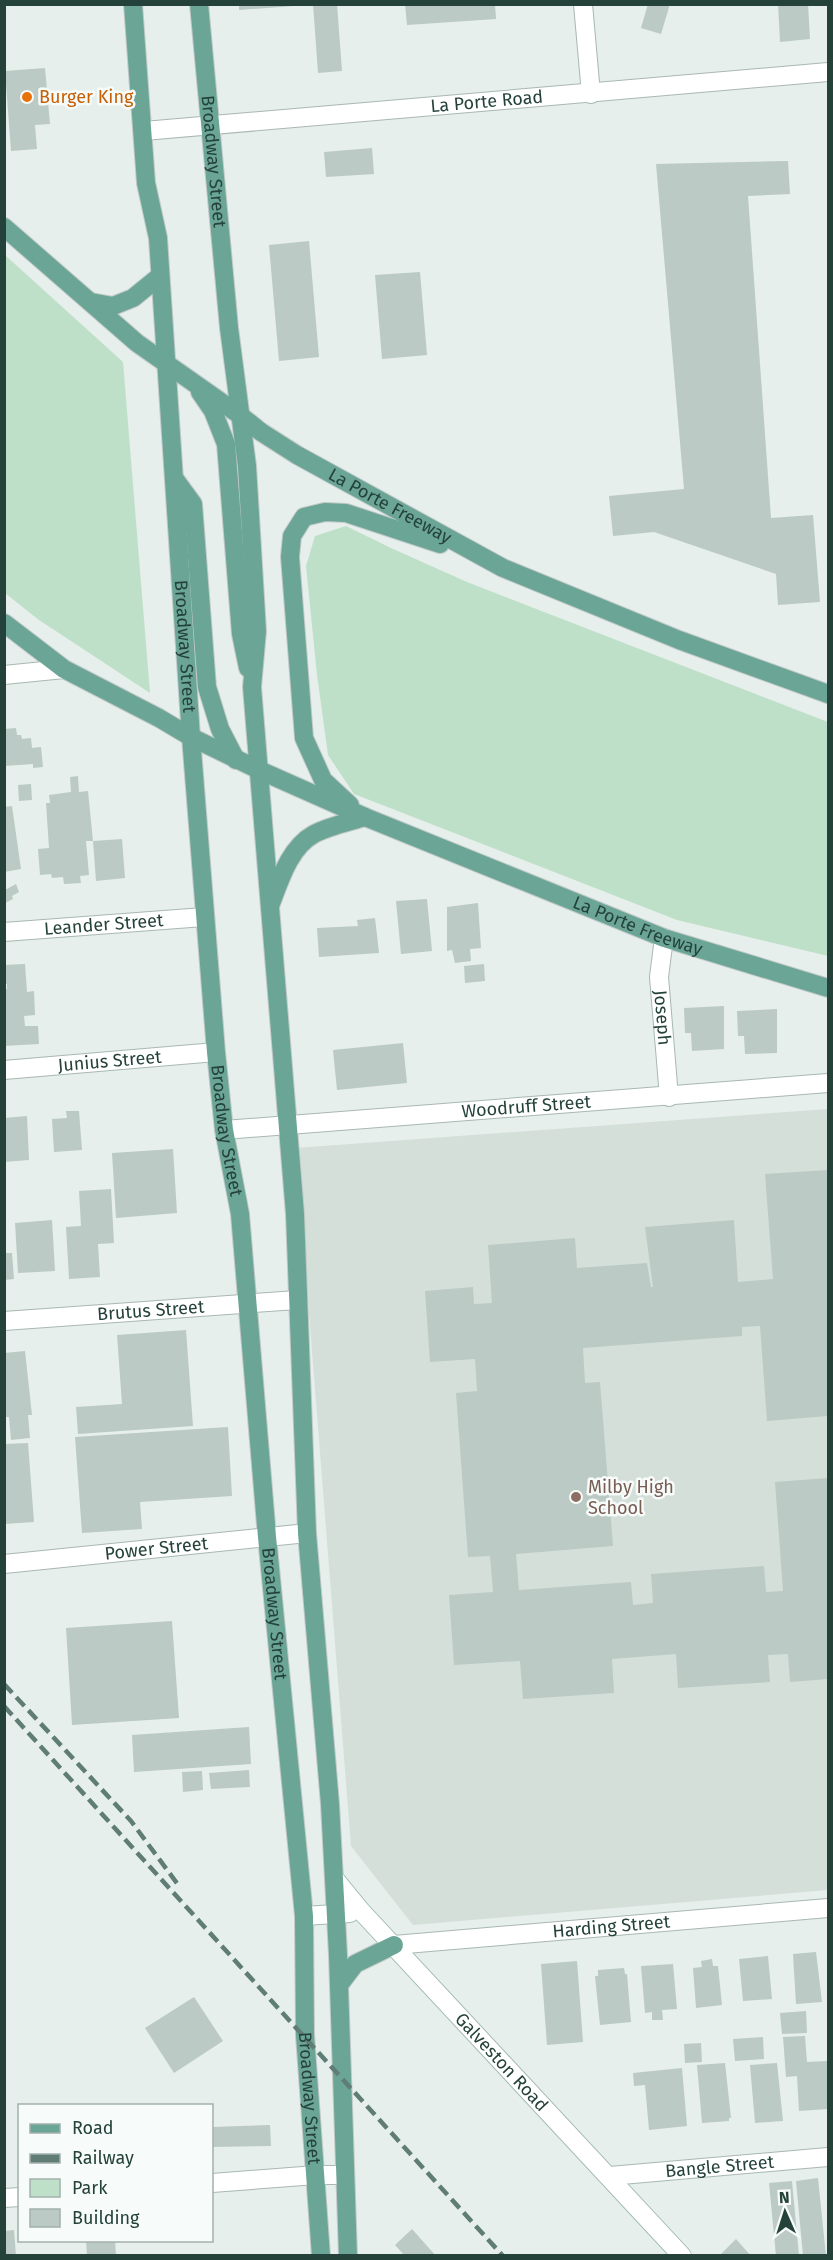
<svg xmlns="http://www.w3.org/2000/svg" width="833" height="2260" viewBox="0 0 833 2260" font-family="'Fira Sans',sans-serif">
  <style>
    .built { fill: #d4dfda }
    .green { fill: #bfe0c8 }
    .building { fill: #bbcac4 }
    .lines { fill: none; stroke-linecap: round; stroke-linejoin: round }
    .street-casing { stroke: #a8b8b2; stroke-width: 20 }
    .secondary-casing { stroke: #a4bbb3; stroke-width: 20 }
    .primary-casing { stroke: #c2cac8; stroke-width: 20 }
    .street { stroke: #fff; stroke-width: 18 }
    .secondary { stroke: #fff; stroke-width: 18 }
    .primary { stroke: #6aa596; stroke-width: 18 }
    .rail { stroke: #5f7d75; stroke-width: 4.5; stroke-dasharray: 12 6; stroke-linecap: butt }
    .food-dot { fill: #e8710a; stroke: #f7fbf9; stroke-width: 2 }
    .education-dot { fill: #8d6e63; stroke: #f7fbf9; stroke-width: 2 }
    .labels { text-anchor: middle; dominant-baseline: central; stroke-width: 5; stroke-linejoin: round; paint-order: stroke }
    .food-label { font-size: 18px; fill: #c56008; stroke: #f7fbf9; text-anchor: start }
    .street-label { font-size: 18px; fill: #24423a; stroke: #f7fbf9 }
    .education-label { font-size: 18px; fill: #785e54; stroke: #f7fbf9; text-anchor: start }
  </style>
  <rect width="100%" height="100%" fill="#e6efeb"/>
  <!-- built -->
  <polygon class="built" points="828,1109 828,1890 413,1925 351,1846 296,1148"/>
  <!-- green -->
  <g class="green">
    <polygon points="5,255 123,362 150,693 39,620 5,593"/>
    <polygon points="346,526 391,548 467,582 828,722 828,956 677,920 354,794 328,755 317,675 306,566 315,536"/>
  </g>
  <!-- building -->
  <g class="building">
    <polygon points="239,4 294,4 294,6 239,10"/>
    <polygon points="313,4 337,4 342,71 318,73"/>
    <polygon points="405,4 495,4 496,19 407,25"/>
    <polygon points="648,4 670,4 661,34 641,28"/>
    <polygon points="778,4 808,4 810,39 780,42"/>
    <polygon points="45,68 50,124 35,125 37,149 11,151 5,71"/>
    <polygon points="372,148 374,174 326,177 324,152"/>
    <polygon points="788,161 790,194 748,196 771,518 813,515 820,602 778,605 776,574 654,532 613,536 609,496 684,489 656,164"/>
    <polygon points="309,241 319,357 279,361 269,245"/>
    <polygon points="420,272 427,355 382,359 375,275"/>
    <polygon points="16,728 17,735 21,735 22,739 31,738 32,748 41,747 43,767 33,768 33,764 4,766 4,729"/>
    <polygon points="78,776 79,792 88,791 93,841 86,841 89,875 80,876 81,883 64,884 63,877 52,878 51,874 40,875 38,849 49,848 46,803 50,803 49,795 71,792 70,777"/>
    <polygon points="31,784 32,800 19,801 18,785"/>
    <polygon points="12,806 21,869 4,872 4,807"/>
    <polygon points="122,839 125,878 96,881 93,841"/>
    <polygon points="16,884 19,892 12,896 13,899 5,903 5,890"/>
    <polygon points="427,899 432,951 401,954 396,901"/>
    <polygon points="478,903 481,948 470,949 471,961 455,963 452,950 447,951 447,907"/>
    <polygon points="375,918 379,953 319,957 317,928 358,926 357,920"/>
    <polygon points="25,964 27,992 34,991 35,1015 24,1016 25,1026 38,1026 39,1044 4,1046 5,989 7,989 7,984 4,984 4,965"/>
    <polygon points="484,964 485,981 465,983 464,966"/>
    <polygon points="724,1006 724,1049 692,1051 691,1033 685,1033 684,1008"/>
    <polygon points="777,1009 777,1053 745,1054 744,1036 738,1036 737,1011"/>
    <polygon points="403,1043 407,1083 337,1090 333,1050"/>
    <polygon points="66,1111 79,1111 82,1150 54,1152 52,1119 67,1118"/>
    <polygon points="27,1116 29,1160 4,1162 4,1118"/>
    <polygon points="173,1149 177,1213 116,1218 112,1153"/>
    <polygon points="828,1170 828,1416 767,1421 760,1326 742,1327 742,1336 583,1348 585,1383 600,1382 613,1546 516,1554 519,1590 631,1582 633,1605 653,1603 651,1574 764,1566 766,1592 783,1591 775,1482 828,1478 828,1679 790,1682 788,1654 768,1655 770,1682 678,1688 676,1654 612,1659 614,1693 523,1699 520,1661 454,1665 449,1595 493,1592 490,1556 468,1557 456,1393 477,1391 475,1359 430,1362 425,1291 473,1287 474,1304 492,1303 488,1245 575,1238 577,1268 647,1263 651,1287 653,1287 645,1227 734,1220 738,1282 773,1279 765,1174"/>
    <polygon points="111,1189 114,1243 98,1244 100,1277 69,1279 66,1227 81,1226 79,1191"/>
    <polygon points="52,1220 55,1271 18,1273 15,1223"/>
    <polygon points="4,1253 12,1253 14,1279 4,1280"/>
    <polygon points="186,1330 193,1426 78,1434 76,1407 122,1404 117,1335"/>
    <polygon points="25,1351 32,1415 28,1415 30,1438 11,1440 9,1417 4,1417 4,1353"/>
    <polygon points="228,1427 232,1496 140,1502 142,1529 82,1533 75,1437"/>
    <polygon points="28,1443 34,1522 4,1524 4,1444"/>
    <polygon points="172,1621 179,1718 72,1725 66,1628"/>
    <polygon points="249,1727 251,1764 134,1772 132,1735"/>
    <polygon points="249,1770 250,1787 211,1789 209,1773"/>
    <polygon points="202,1771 203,1790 183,1792 182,1772"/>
    <polygon points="816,1952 822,2002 796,2004 793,1954"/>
    <polygon points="768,1956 772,1999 743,2001 739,1959"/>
    <polygon points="712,1959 713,1966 718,1966 722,2005 696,2008 693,1968 702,1967 701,1961"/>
    <polygon points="577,1961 583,2042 547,2045 541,1964"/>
    <polygon points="673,1964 677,2009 662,2010 663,2020 652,2020 652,2012 645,2013 641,1966"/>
    <polygon points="624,1968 625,1974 627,1974 631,2022 600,2025 595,1976 598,1976 598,1970"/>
    <polygon points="194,1997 223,2041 174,2073 145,2028"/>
    <polygon points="806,2011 807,2033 782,2034 780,2013"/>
    <polygon points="805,2036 807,2062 827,2061 828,2109 799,2111 797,2076 786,2077 783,2037"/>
    <polygon points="763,2037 764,2059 735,2061 733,2039"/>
    <polygon points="701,2043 702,2062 685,2063 684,2044"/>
    <polygon points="725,2063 731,2118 729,2118 729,2121 702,2123 697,2065"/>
    <polygon points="777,2063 783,2121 755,2123 750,2065"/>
    <polygon points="682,2068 687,2126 649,2130 645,2085 634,2086 633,2073"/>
    <polygon points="270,2125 271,2146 212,2147 212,2127"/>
    <polygon points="818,2178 826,2256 803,2256 796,2181"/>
    <polygon points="792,2181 799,2256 776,2256 769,2183"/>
    <polygon points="412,2229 436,2256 405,2256 395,2245"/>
    <polygon points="14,2230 16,2256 4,2256 4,2231"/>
    <polygon points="736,2239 751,2256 719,2256"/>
    <polygon points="86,2240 115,2240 116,2256 87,2256"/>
  </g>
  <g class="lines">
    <defs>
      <g id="street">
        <polyline points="583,4 591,94"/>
        <path id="s1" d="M144,131L828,72"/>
        <polyline points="4,675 64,669"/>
        <path id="s2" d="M4,932L204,917"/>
        <path id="s3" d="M664,938L659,977L669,1097"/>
        <path id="s4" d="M4,1070L216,1052"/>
        <path id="s5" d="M224,1130L828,1083"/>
        <path id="s6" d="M4,1321L297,1300"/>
        <path id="s7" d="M4,1564L307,1533"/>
        <path id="s8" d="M394,1945L828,1908"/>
        <path id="s9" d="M610,2176L828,2157"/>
        <polyline points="212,2183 316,2175 344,2175"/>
        <polyline points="4,2198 20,2197"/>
      </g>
      <g id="secondary">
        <path id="s10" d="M334,1878L361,1911L682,2256"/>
        <polyline points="304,1916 350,1913"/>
      </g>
      <g id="primary">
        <path id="s11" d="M133,4L146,183L158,238L191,737L216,1052L224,1130L240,1214L267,1537L304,1916L305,2035L321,2256"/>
        <path id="s12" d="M199,4L229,328L247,466L257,631L252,687L295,1214L307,1533L330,1804L338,1955L348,2256"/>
        <path id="s13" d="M4,227L137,343L241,416L261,432L297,455L503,568L679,640L828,694"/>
        <polyline points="91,302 113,306 133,298 160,276"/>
        <polyline points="200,392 213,411 226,444 241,634 248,668"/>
        <polyline points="174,478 193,504 207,687 220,729 236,760"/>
        <path id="s14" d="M4,623L64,669L159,718L191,737L259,770L365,817L664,938L828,988"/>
        <polyline points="350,805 323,780 304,738 290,557 292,536 304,517 325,512 346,513 440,544"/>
        <path d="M270,906C280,880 289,848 314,834C329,826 349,822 365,817"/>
        <polyline points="339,1985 355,1964 394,1945"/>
      </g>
    </defs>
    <!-- street casing -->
    <use href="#street" class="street-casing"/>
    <!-- secondary casing -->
    <use href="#secondary" class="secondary-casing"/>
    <!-- primary casing -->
    <use href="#primary" class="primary-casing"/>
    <!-- street -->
    <use href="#street" class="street"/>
    <!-- secondary -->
    <use href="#secondary" class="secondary"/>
    <!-- primary -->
    <use href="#primary" class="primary"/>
    <!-- rail -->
    <g class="rail">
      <polyline points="4,1684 131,1821 179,1886"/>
      <polyline points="4,1706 503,2256"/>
    </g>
  </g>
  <!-- markers -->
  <circle class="food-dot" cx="27" cy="97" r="6"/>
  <circle class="education-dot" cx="576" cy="1497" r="6"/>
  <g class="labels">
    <!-- food labels -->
    <g class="food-label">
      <text x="39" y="97">Burger King</text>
    </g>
    <!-- street labels -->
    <g class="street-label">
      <text stroke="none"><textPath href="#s1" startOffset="344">La Porte Road</textPath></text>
      <text stroke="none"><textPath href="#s12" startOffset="158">Broadway Street</textPath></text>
      <text stroke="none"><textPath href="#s13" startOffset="478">La Porte Freeway</textPath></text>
      <text stroke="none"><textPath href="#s11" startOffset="645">Broadway Street</textPath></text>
      <text stroke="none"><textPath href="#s2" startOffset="100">Leander Street</textPath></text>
      <text stroke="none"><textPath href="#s14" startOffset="705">La Porte Freeway</textPath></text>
      <text stroke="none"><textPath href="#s3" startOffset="80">Joseph</textPath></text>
      <text stroke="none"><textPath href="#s4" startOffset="106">Junius Street</textPath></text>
      <text stroke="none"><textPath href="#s5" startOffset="303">Woodruff Street</textPath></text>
      <text stroke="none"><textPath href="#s11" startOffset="1131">Broadway Street</textPath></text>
      <text stroke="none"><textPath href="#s6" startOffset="147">Brutus Street</textPath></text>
      <text stroke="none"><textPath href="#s7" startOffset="153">Power Street</textPath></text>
      <text stroke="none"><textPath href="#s11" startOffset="1617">Broadway Street</textPath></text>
      <text stroke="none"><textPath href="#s8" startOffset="218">Harding Street</textPath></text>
      <text stroke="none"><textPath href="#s10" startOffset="249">Galveston Road</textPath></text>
      <text stroke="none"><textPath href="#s11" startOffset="2103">Broadway Street</textPath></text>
      <text stroke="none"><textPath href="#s9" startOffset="110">Bangle Street</textPath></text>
    </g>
    <!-- education labels -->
    <g class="education-label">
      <text x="588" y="1487">Milby High<tspan x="588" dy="21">School</tspan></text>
    </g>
  </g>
  <!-- border -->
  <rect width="833" height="2260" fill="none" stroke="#24423a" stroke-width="12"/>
  <!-- legend -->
  <rect x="18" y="2104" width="195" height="138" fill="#f7fbf9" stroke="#a3b1ad" stroke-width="1.5"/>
  <rect x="30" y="2124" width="30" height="9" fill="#6aa596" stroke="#a3b1ad" stroke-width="1.5"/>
  <text x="72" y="2134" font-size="18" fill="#24423a">Road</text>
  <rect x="30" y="2154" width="30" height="9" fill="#5f7d75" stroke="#a3b1ad" stroke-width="1.5"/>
  <text x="72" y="2164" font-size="18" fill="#24423a">Railway</text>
  <rect x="30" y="2179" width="30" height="18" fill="#bfe0c8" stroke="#a3b1ad" stroke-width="1.5"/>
  <text x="72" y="2194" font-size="18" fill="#24423a">Park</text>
  <rect x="30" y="2209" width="30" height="18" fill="#bbcac4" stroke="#a3b1ad" stroke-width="1.5"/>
  <text x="72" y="2224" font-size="18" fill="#24423a">Building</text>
  <!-- north arrow -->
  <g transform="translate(785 2212) rotate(357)" stroke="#f7fbf9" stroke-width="4.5" paint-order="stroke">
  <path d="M0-4.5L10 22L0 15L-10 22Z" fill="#24423a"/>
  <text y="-9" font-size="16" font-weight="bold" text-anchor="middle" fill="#24423a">N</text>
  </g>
</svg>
